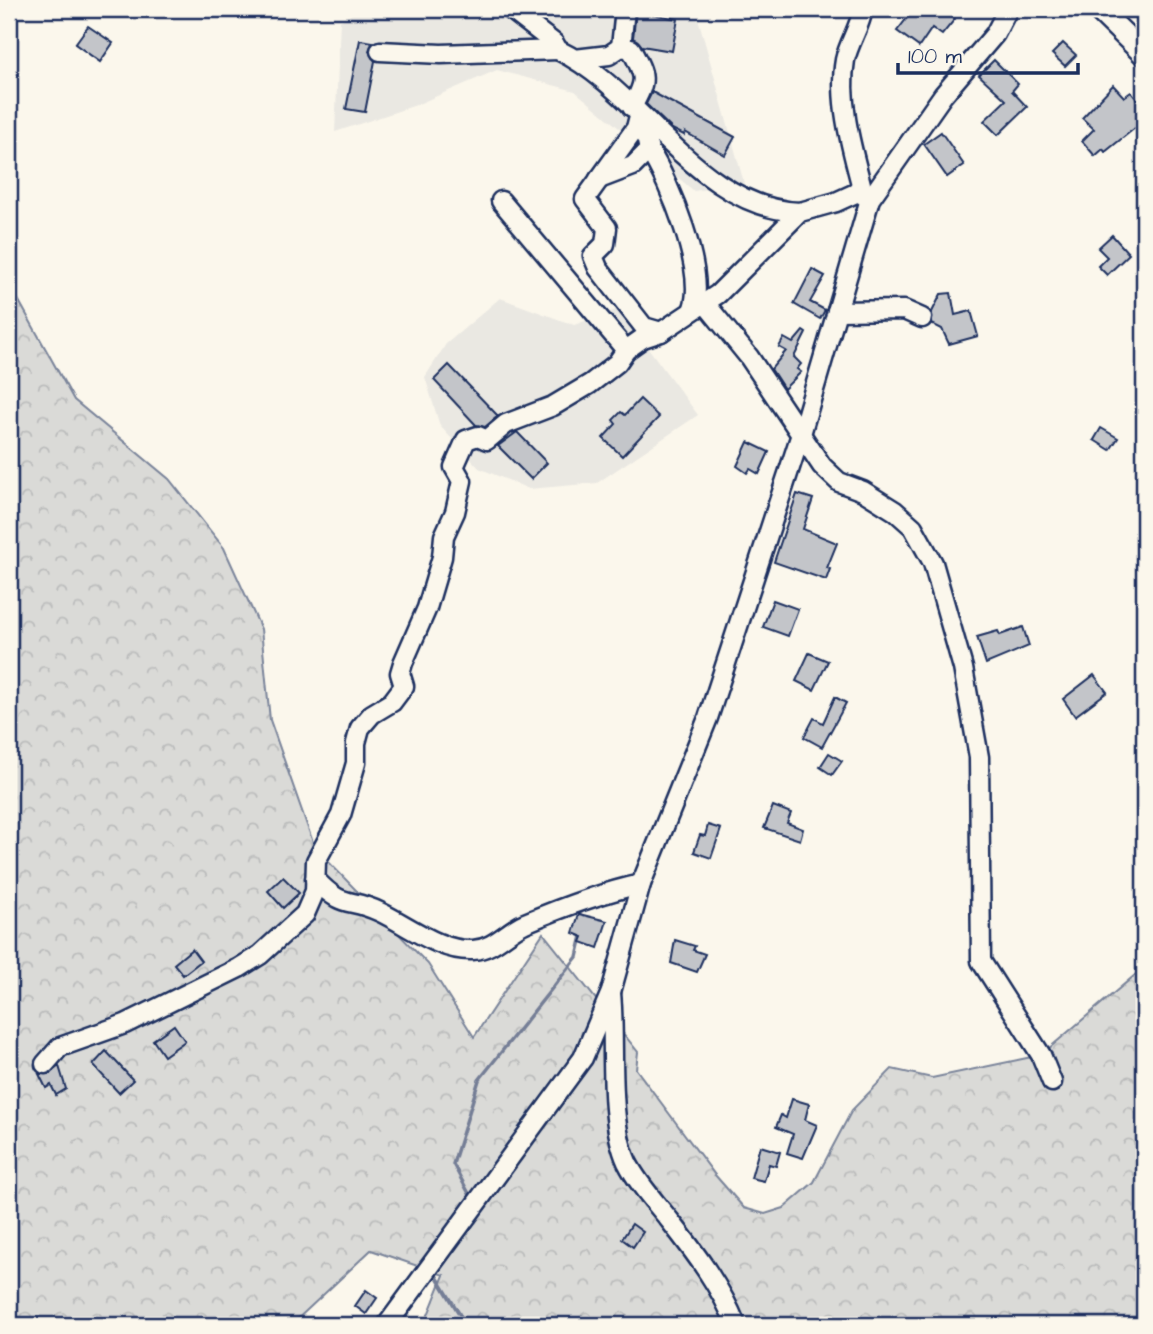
<svg xmlns="http://www.w3.org/2000/svg" width="1153" height="1334" viewBox="0 0 1153 1334" font-family="'Architects Daughter',sans-serif">
  <style>
    .built { fill: #eae8e2 }
    .forest { fill: url(#forest-crowns); stroke: #7a849a; stroke-width: 2 }
    .lines { fill: none; stroke-linecap: round; stroke-linejoin: round }
    .stream { stroke: #747e96; stroke-width: 3.5 }
    .building { fill: #c3c5c9; stroke: #1b2f5e; stroke-width: 2 }
    .minor-casing { stroke: #1b2f5e; stroke-width: 23 }
    .major-casing { stroke: #1b2f5e; stroke-width: 26 }
    .minor { stroke: #fbf7ec; stroke-width: 18 }
    .major { stroke: #fbf7ec; stroke-width: 21 }
  </style>
  <defs>
    <pattern id="forest-crowns" width="20" height="18" patternUnits="userSpaceOnUse" patternTransform="scale(1.75)"><rect width="20" height="18" fill="#dadad7"/><path d="M2 6a3 3 0 1 1 6 0M12 15a3 3 0 1 1 6 0" fill="none" stroke="#babbbb"/></pattern>
  </defs>
  <rect width="100%" height="100%" fill="#fbf7ec"/>
  <filter id="ink" filterUnits="userSpaceOnUse"><feTurbulence type="fractalNoise" baseFrequency=".0143" numOctaves="2"/><feDisplacementMap in="SourceGraphic" scale="14" xChannelSelector="R" yChannelSelector="G"/><feConvolveMatrix kernelMatrix="1 2 1 2 8 2 1 2 1" color-interpolation-filters="sRGB"/></filter>
  <g filter="url(#ink)">
    <!-- built -->
    <g class="built">
      <polygon points="360,9 670,9 698,18 744,183 694,191 575,91 497,70 416,105 335,132 340,21"/>
      <polygon points="500,298 574,325 619,309 698,415 597,483 529,489 479,468 440,426 425,377 446,344"/>
    </g>
    <!-- forest -->
    <polygon class="forest" points="9,283 74,400 169,479 224,548 261,629 270,720 315,848 428,964 474,1037 543,933 638,1052 636,1069 715,1175 744,1208 765,1214 784,1208 814,1182 852,1110 892,1069 932,1078 1041,1055 1141,970 1144,971 1144,1325 424,1325 444,1275 371,1250 291,1325 9,1325"/>
    <g class="lines">
      <!-- stream -->
      <g class="stream">
        <polyline points="472,1199 453,1164 479,1080 577,957 582,936"/>
        <polyline points="434,1272 466,1325"/>
      </g>
    </g>
    <!-- building -->
    <g class="building">
      <polygon points="914,9 942,9 955,19 942,35 932,28 919,47 897,31"/>
      <polygon points="636,11 678,19 672,51 642,46 633,38"/>
      <polygon points="88,26 113,43 100,62 75,44"/>
      <polygon points="360,40 373,42 369,51 375,61 365,112 346,109"/>
      <polygon points="1063,43 1076,55 1065,66 1052,54"/>
      <polygon points="994,60 1018,84 1012,91 1027,107 998,135 984,121 1006,100 979,75"/>
      <polygon points="1113,85 1124,97 1131,92 1144,108 1144,138 1135,128 1105,152 1103,149 1095,156 1082,141 1094,129 1082,118"/>
      <polygon points="652,92 735,137 725,155 685,132 684,135 672,129 646,104"/>
      <polygon points="941,132 964,165 947,177 924,144"/>
      <polygon points="1112,235 1129,254 1107,275 1098,266 1107,257 1098,248"/>
      <polygon points="812,269 825,276 810,302 825,310 820,319 794,304"/>
      <polygon points="951,293 955,315 971,311 978,336 949,344 942,329 932,324 932,312 941,294"/>
      <polygon points="803,331 806,333 794,357 801,364 797,369 801,372 784,389 771,369 786,351 779,347 784,338 793,343"/>
      <polygon points="449,365 498,416 485,427 476,425 434,380"/>
      <polygon points="640,399 659,417 622,456 603,438 616,424 613,420 621,412 625,415"/>
      <polygon points="1101,428 1118,438 1110,450 1094,440"/>
      <polygon points="517,432 547,463 531,479 498,446"/>
      <polygon points="748,442 769,452 759,474 750,469 747,473 737,466"/>
      <polygon points="797,494 813,499 803,529 837,543 827,568 830,569 826,580 774,562"/>
      <polygon points="773,600 798,609 788,636 763,627"/>
      <polygon points="1023,627 1029,646 986,664 977,637 998,631 1000,635"/>
      <polygon points="809,653 828,661 814,690 796,681"/>
      <polygon points="1094,675 1107,692 1075,716 1063,699"/>
      <polygon points="835,697 846,703 822,747 804,737 814,718 823,723"/>
      <polygon points="829,753 842,761 832,775 820,767"/>
      <polygon points="773,806 791,813 787,823 803,829 800,840 764,828"/>
      <polygon points="708,825 721,829 711,858 694,852 700,835 705,836"/>
      <polygon points="283,877 299,893 283,908 268,891"/>
      <polygon points="579,914 607,921 598,948 581,942 583,937 573,933"/>
      <polygon points="675,940 695,946 693,950 705,954 697,972 671,963"/>
      <polygon points="192,949 201,961 183,975 174,964"/>
      <polygon points="174,1025 185,1041 164,1056 153,1040"/>
      <polygon points="106,1051 133,1080 119,1093 93,1065"/>
      <polygon points="59,1066 66,1089 56,1095 51,1085 46,1088 39,1074 49,1074"/>
      <polygon points="792,1099 809,1104 805,1120 817,1125 803,1158 787,1153 793,1134 776,1127 781,1115 786,1118"/>
      <polygon points="760,1146 780,1152 776,1166 769,1164 764,1181 751,1178"/>
      <polygon points="632,1224 643,1232 633,1247 622,1239"/>
      <polygon points="366,1290 377,1298 366,1314 355,1306"/>
    </g>
    <g class="lines">
      <defs>
        <g id="minor">
          <path d="M510,9L554,43L558,50C642,90 698,209 800,212"/>
          <path d="M863,9C860,27 849,42 845,60C838,99 851,146 861,184L858,192L868,198"/>
          <polyline points="621,47 625,9"/>
          <polyline points="380,51 441,54 558,50"/>
          <path d="M575,59L609,55L621,47L631,49C646,77 647,80 632,107"/>
          <polyline points="639,116 636,128 585,199 607,228 605,244 593,256 598,268 644,327 661,332"/>
          <path d="M649,126L647,141L649,150C670,183 706,271 693,308"/>
          <polyline points="599,179 633,166 649,150"/>
          <polyline points="501,201 626,350"/>
          <polyline points="705,303 749,357 822,466 839,482 863,491 895,511 913,527 933,563 963,668 979,757 981,961 1041,1055 1052,1082"/>
          <polyline points="837,311 904,310 922,318"/>
          <path d="M315,879C345,911 347,896 380,912C408,925 440,952 473,950C494,949 507,931 525,923C563,907 600,893 641,884"/>
          <path d="M611,993C616,1043 607,1118 627,1162C638,1184 656,1203 671,1222C696,1254 721,1287 736,1325"/>
          <polyline points="45,1064 60,1047 125,1024 239,968 260,955 305,914 315,891 316,861 341,815 356,763 356,743 360,728 372,714 392,702 404,686 400,673 403,663 427,608 442,557 444,536 455,512 462,481 454,467 466,440 478,436 487,440 506,424 553,406 590,384 617,363 626,350 643,338 661,332 718,294 800,212 836,202 858,192"/>
          <polyline points="387,1325 583,1058 611,992 641,884 708,718 801,434 870,199 943,95 995,34 1008,9"/>
        </g>
        <polyline id="major" points="1098,9 1144,54"/>
      </defs>
      <!-- minor casing -->
      <use href="#minor" class="minor-casing"/>
      <!-- major casing -->
      <use href="#major" class="major-casing"/>
      <!-- minor -->
      <use href="#minor" class="minor"/>
      <!-- major -->
      <use href="#major" class="major"/>
    </g>
  </g>
  <!-- margin -->
  <rect width="1153" height="1334" fill="none" stroke="#fbf7ec" stroke-width="35"/>
  <rect x="18" y="18" width="1118" height="1299" fill="none" stroke="#1b2f5e" stroke-width="2.5" filter="url(#ink)"/>
  <!-- scale -->
  <path d="M898 63v10h180v-10" fill="none" stroke="#1b2f5e" stroke-width="3.5"/>
  <text x="908" y="63" font-size="21" fill="#1b2f5e" stroke="#fbf7ec" stroke-width="5" paint-order="stroke">100 m</text>
</svg>
